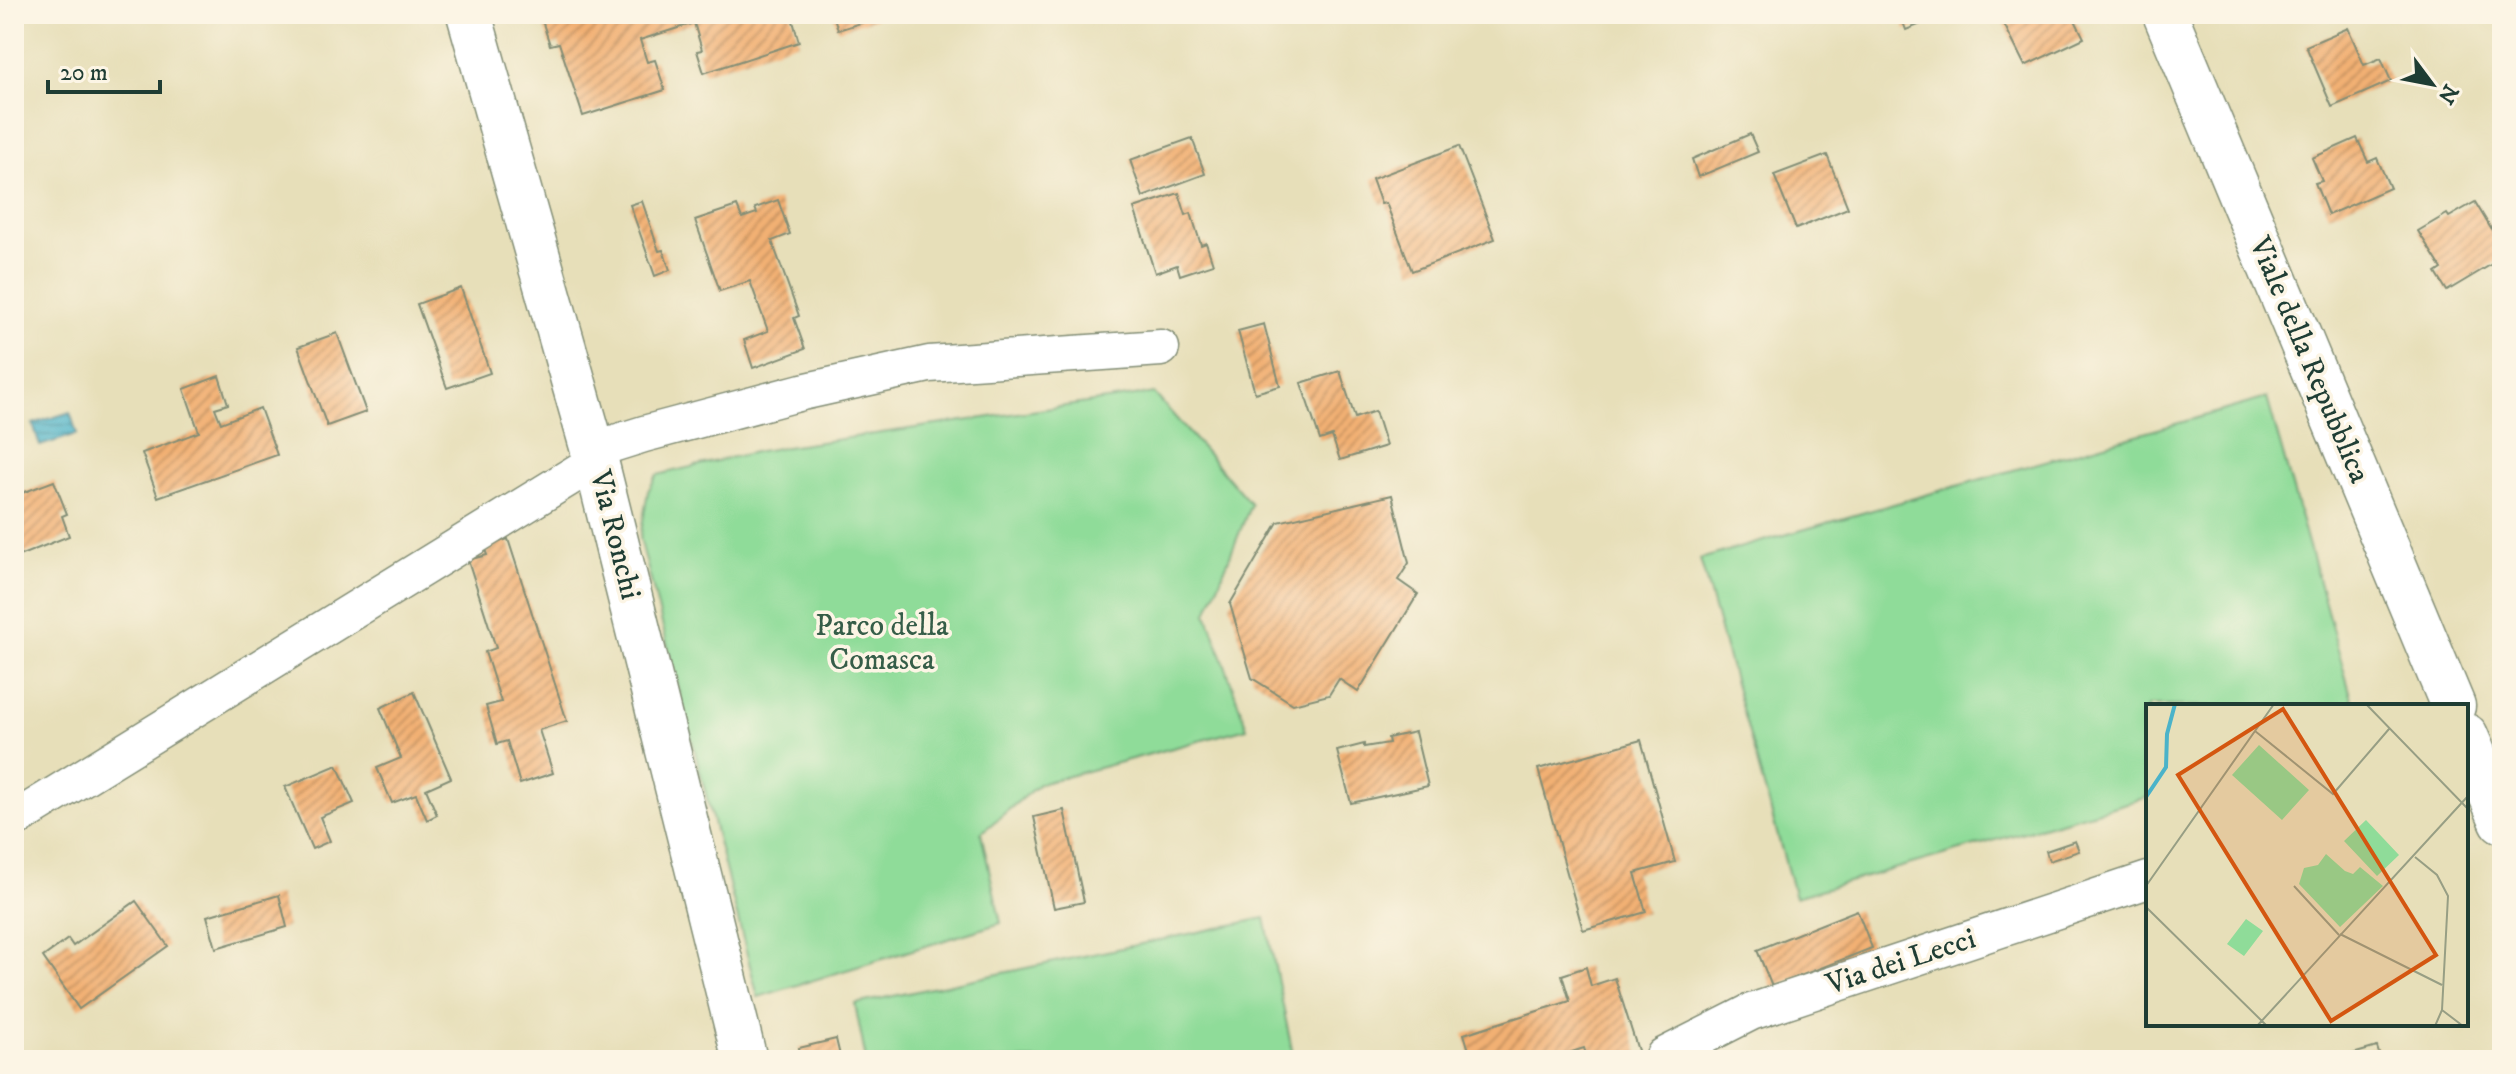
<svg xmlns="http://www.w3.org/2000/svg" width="2516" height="1074" viewBox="0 0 2516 1074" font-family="'IM FELL DW Pica',serif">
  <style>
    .park { fill: #8fdc99; stroke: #578c66; stroke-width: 2 }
    .water { fill: url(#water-rules); stroke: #35787e; stroke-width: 2 }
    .building { fill: url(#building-hatch) }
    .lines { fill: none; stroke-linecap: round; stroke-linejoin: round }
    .minor-casing { stroke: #838e76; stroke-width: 39 }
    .tertiary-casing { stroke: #838e76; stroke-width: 47 }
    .secondary-casing { stroke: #838e76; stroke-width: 47 }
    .minor { stroke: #fff; stroke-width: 36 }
    .tertiary { stroke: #fff; stroke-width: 44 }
    .secondary { stroke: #fff; stroke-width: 44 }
    .labels { text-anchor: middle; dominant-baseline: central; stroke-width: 7; stroke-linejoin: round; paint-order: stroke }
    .street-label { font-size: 30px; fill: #1f3d34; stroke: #fcf5e5 }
    .park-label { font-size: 30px; fill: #355d48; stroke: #fcf5e5 }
    .inset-river { fill: none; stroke: #4bb3c9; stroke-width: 4 }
    .inset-road { fill: none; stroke: #979e84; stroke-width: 2 }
    .view { fill: #d45610; fill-opacity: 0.15; stroke: #d45610; stroke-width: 4 }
    .inset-edge { fill: none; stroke: #1f3d34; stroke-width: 4 }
  </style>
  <defs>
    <pattern id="water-rules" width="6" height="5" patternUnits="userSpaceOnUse" patternTransform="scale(2)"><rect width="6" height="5" fill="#4bb3c9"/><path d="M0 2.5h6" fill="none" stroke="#3e93a4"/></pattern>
    <pattern id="building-hatch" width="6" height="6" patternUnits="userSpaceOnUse" patternTransform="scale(2)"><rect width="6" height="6" fill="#f2b073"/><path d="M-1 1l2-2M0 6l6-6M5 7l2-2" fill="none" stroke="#c3905f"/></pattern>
  </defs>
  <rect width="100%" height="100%" fill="#fcf5e5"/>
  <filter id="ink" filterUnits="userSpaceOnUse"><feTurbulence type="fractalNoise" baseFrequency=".0125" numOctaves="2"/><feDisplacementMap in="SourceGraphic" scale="16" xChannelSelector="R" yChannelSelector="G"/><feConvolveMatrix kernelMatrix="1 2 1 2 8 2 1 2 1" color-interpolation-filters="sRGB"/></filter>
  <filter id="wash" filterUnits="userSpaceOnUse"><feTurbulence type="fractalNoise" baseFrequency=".006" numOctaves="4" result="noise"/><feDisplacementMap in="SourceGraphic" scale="32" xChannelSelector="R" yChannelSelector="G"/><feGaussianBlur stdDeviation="1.8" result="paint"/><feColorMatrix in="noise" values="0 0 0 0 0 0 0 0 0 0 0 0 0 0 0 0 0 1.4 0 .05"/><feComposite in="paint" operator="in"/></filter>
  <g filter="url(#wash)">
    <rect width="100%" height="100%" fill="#e7dfb9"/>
    <!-- park -->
    <g class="park">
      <polygon points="1154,393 1251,504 1207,613 1247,728 1039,784 981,833 1001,923 758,997 640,538 648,491 657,475 759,451"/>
      <polygon points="2267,398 2354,706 2148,706 2148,797 1795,897 1700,559"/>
      <polygon points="1265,918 1294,1060 866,1060 855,1004"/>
    </g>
    <!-- water -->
    <polygon class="water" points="70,412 77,434 40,446 33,424"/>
    <g id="blocks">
      <!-- building -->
      <g class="building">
        <polygon points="540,14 791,14 799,42 704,73 697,51 702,50 694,23 640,40 647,62 655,60 665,90 583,116 559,43 550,45"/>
        <polygon points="833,14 886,14 886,15 838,30"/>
        <polygon points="1900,14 1946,14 1906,30"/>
        <polygon points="1999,14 2072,14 2084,38 2025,66"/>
        <polygon points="2348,28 2364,65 2381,58 2391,81 2332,107 2306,46"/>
        <polygon points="1750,134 1758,152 1698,177 1692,159"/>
        <polygon points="1192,138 1205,174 1143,197 1130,160"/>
        <polygon points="2357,138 2368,162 2377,158 2390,188 2328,215 2315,183 2322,181 2312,158"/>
        <polygon points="1459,146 1495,239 1412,271 1386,203 1381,204 1372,179"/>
        <polygon points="1827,155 1848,208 1796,229 1774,175"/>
        <polygon points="1179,193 1186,215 1191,213 1201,245 1206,243 1213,264 1180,275 1177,265 1155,273 1134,208"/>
        <polygon points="778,200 790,234 772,241 799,316 794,318 805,349 753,368 744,340 768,331 750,281 720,291 695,220 737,206 742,218 757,213 755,208"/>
        <polygon points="642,201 659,251 663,250 670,270 655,276 630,205"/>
        <polygon points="2475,202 2502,247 2502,258 2447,291 2436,273 2442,269 2418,231 2447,214 2449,217"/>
        <polygon points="461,288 490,373 447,388 417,304"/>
        <polygon points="1264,324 1280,386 1255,393 1238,331"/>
        <polygon points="337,333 366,412 327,426 298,347"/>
        <polygon points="1340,371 1355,418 1375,411 1386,446 1340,460 1332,436 1320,440 1301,383"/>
        <polygon points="219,376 228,404 215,408 221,423 260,408 277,455 158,497 142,453 199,432 184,389"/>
        <polygon points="54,481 67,514 62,516 69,536 14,558 14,496"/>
        <polygon points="1392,495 1409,563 1398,580 1418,594 1358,692 1339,679 1329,695 1293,704 1252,678 1230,604 1278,522"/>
        <polygon points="508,539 567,721 539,730 553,773 520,784 507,741 497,744 486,706 501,702 485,652 496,648 468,560 487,555 484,547"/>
        <polygon points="414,692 451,778 426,789 437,815 427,820 416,794 392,803 377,768 401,758 380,708"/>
        <polygon points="1415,732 1428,786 1351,803 1337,751 1364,744 1364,747 1389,743 1388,738"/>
        <polygon points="1641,740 1675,862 1635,873 1646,912 1583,930 1538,769"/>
        <polygon points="337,765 354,803 320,817 330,841 312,849 285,787"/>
        <polygon points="1064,810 1084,902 1054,908 1034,817"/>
        <polygon points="2075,841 2079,851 2049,861 2046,851"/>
        <polygon points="279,895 287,927 216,948 207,916"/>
        <polygon points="136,901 168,946 79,1009 43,957 68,939 73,946"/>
        <polygon points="1857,910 1872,948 1772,987 1757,950"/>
        <polygon points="1586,967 1591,986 1615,978 1641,1060 1588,1060 1584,1048 1547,1060 1472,1060 1464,1034 1570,1001 1562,975"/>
        <polygon points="836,1039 841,1060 801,1060 799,1048"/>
        <polygon points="2377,1047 2381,1060 2335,1060 2335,1059"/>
      </g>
    </g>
  </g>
  <g filter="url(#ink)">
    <use href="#blocks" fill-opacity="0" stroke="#838e76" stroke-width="2"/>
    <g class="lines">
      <defs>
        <g id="minor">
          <polyline points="593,450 644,434 802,392 929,364 1161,348"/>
          <polyline points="14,820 596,461"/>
          <polyline points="1666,1060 1664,1056 1751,1012 2148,880"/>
        </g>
        <polyline id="tertiary" points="469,14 596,461 745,1060"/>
        <g id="secondary">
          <polyline points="2165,14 2453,706"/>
          <polyline points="2466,736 2502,821"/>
        </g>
      </defs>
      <!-- minor casing -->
      <use href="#minor" class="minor-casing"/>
      <!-- tertiary casing -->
      <use href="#tertiary" class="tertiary-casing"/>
      <!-- secondary casing -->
      <use href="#secondary" class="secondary-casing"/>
      <!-- minor -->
      <use href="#minor" class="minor"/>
      <!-- tertiary -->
      <use href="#tertiary" class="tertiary"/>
      <!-- secondary -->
      <use href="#secondary" class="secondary"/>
    </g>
  </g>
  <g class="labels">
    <!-- street labels -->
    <g class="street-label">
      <text transform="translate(2309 360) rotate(67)">Viale della Repubblica</text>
      <text transform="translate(615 535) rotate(76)">Via Ronchi</text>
      <text transform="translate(1901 962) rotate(-18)">Via dei Lecci</text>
    </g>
    <!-- park labels -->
    <g class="park-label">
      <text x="882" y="626">Parco della<tspan x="882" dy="34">Comasca</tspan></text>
    </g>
  </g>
  <!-- overview -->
  <g transform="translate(2146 704)">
    <rect width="322" height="322" fill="#e7dfb9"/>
    <path d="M113,41L163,86L136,116L86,71ZM220,116L253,151L231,172L198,137ZM180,150L199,167L207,170L214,163L237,182L194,223L153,180L158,164L172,161ZM100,215L117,227L98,252L81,240Z" fill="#8fdc99"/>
    <path class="inset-river" d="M0,93L20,63L21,30L29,0"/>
    <path class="inset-road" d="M220,0L322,105M109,27L187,90L243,25M269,153L291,171L302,192L296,306L289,322M0,182L128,0M148,182L193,231M0,203L121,322M194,230L296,281M296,306L317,322M111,322L322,92"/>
    <path class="view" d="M137,5L290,251L185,317L32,71Z"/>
    <rect width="322" height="322" class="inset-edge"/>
  </g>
  <!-- margin -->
  <rect width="2516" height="1074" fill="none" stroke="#fcf5e5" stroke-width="48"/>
  <!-- north arrow -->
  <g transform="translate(2432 84) rotate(122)" stroke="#fcf5e5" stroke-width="6" paint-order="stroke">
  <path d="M0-6L14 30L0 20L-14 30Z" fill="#1f3d34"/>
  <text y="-12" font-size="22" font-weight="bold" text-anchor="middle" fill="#1f3d34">N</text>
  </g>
  <!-- scale -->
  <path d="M48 80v12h112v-12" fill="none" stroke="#1f3d34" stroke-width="4"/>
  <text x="60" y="80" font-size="24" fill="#1f3d34" stroke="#fcf5e5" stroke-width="6" paint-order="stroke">20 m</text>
</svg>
